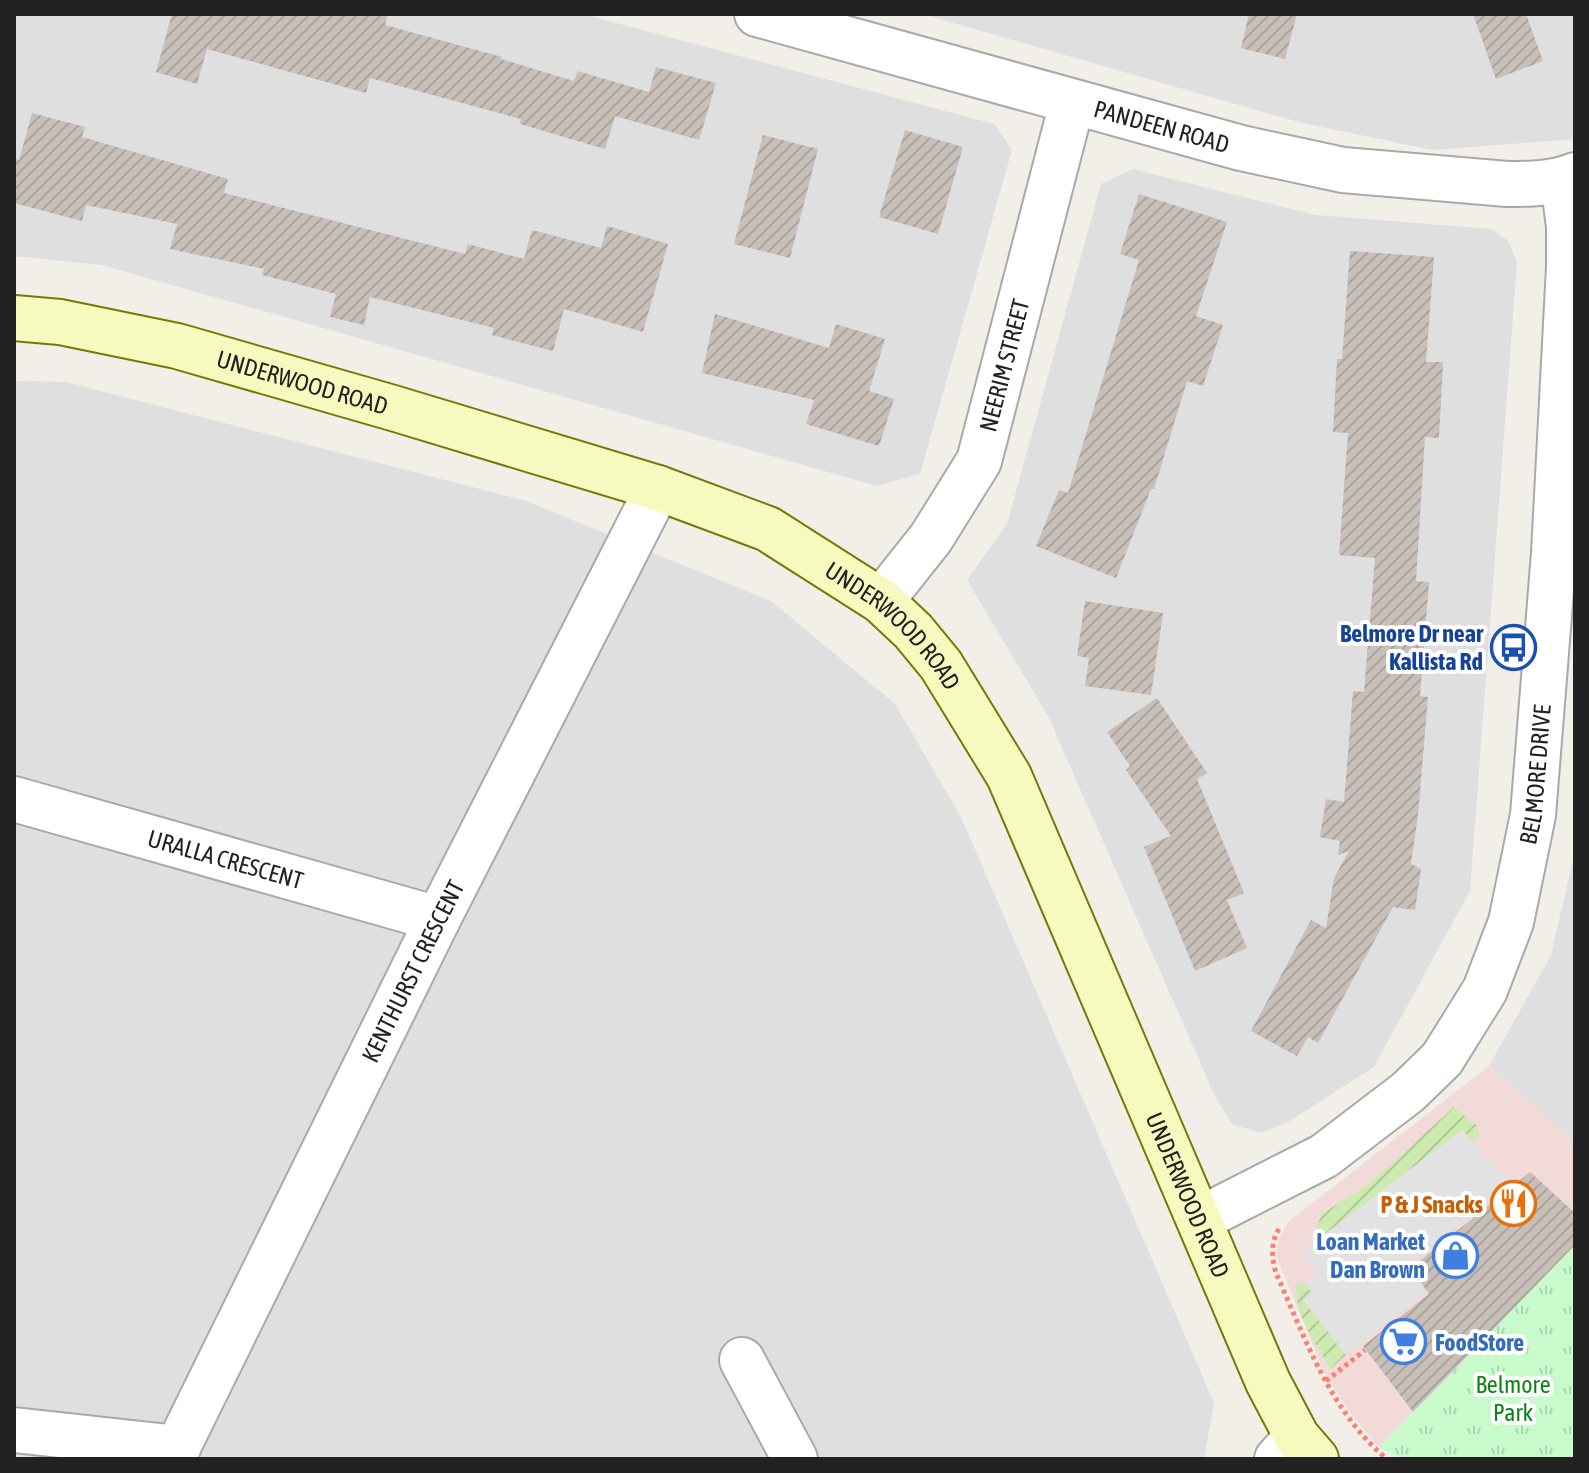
<svg xmlns="http://www.w3.org/2000/svg" width="1589" height="1473" viewBox="0 0 1589 1473" font-family="'Asap Condensed',sans-serif">
  <style>
    .residential { fill: #e0dfdf }
    .commercial { fill: #f2dad9 }
    .park { fill: url(#park-tufts) }
    .garden { fill: url(#garden-furrows) }
    .parking { fill: #e2e2e2 }
    .building { fill: url(#building-hatch) }
    .lines { fill: none; stroke-linecap: round; stroke-linejoin: round }
    .street-casing { stroke: #a9a9a9; stroke-width: 48 }
    .secondary-casing { stroke: #707d05; stroke-width: 48 }
    .path { stroke: #fa8072; stroke-width: 5; stroke-dasharray: 4 4; stroke-linecap: butt }
    .street { stroke: #fff; stroke-width: 44 }
    .secondary { stroke: #f7fabf; stroke-width: 44 }
    .labels { text-anchor: middle; dominant-baseline: central; stroke-width: 8; stroke-linejoin: round; paint-order: stroke }
    .street-label { font-size: 24px; fill: #222; stroke: #fff }
    .transit-label { font-size: 24px; font-weight: bold; fill: #164399; stroke: #fff; text-anchor: end }
    .food-label { font-size: 24px; font-weight: bold; fill: #c56008; stroke: #fff; text-anchor: end }
    .shop-label { font-size: 24px; font-weight: bold; fill: #366cbe; stroke: #fff; text-anchor: end }
    .park-label { font-size: 24px; fill: #0c8416; stroke: #fff }
  </style>
  <defs>
    <pattern id="park-tufts" width="24" height="20" patternUnits="userSpaceOnUse" patternTransform="scale(2)"><rect width="24" height="20" fill="#c8facc"/><path d="M3 7l-1-3M5 7V3M7 7l1-3M15 17l-1-3M17 17v-4M19 17l1-3" fill="none" stroke="#acd6af"/></pattern>
    <pattern id="garden-furrows" width="10" height="10" patternUnits="userSpaceOnUse" patternTransform="scale(2)"><rect width="10" height="10" fill="#cdebb0"/><path d="M-1 1l2-2M0 10L10 0M9 11l2-2" fill="none" stroke="#b0c997"/></pattern>
    <pattern id="building-hatch" width="6" height="6" patternUnits="userSpaceOnUse" patternTransform="scale(2)"><rect width="6" height="6" fill="#c7bfb8"/><path d="M-1 1l2-2M0 6l6-6M5 7l2-2" fill="none" stroke="#aba49e"/></pattern>
  </defs>
  <rect width="100%" height="100%" fill="#f2efe9"/>
  <!-- residential -->
  <g class="residential">
    <polygon points="14,14 583,14 994,124 1012,150 920,474 877,486 102,265 14,256"/>
    <polygon points="922,14 1575,14 1575,139 1433,150 1302,123"/>
    <polygon points="1133,169 1315,215 1492,229 1508,241 1517,262 1470,891 1374,1067 1288,1122 1261,1133 1232,1124 1214,1094 1048,716 967,580 1007,524 1101,184"/>
    <polygon points="14,381 66,382 526,501 771,601 895,704 961,817 1214,1403 1204,1459 14,1459"/>
    <polygon points="1575,851 1575,1143 1489,1066 1551,955"/>
  </g>
  <!-- commercial -->
  <polygon class="commercial" points="1489,1066 1575,1143 1575,1245 1379,1447 1349,1412 1323,1370 1277,1258 1278,1240 1288,1222"/>
  <!-- park -->
  <polygon class="park" points="1575,1245 1575,1459 1402,1459 1379,1447"/>
  <!-- garden -->
  <g class="garden">
    <polygon points="1454,1107 1478,1127 1479,1138 1473,1141 1462,1130 1319,1239 1316,1228 1322,1214 1370,1183"/>
    <path d="M1297,1283L1305,1284L1312,1292L1303,1300L1346,1355L1330,1369C1318,1346 1291,1311 1297,1283Z"/>
  </g>
  <!-- parking -->
  <polygon class="parking" points="1461,1131 1512,1184 1406,1267 1426,1292 1346,1355 1303,1300 1311,1292 1305,1284 1318,1273 1301,1252"/>
  <!-- building -->
  <g class="building">
    <polygon points="172,14 388,14 385,25 502,57 501,59 574,81 578,71 649,92 656,67 716,83 699,140 615,116 605,149 520,124 521,119 370,78 366,93 207,49 197,84 156,72"/>
    <polygon points="1249,14 1297,14 1285,59 1241,48"/>
    <polygon points="1473,14 1526,14 1543,61 1496,79"/>
    <polygon points="32,113 85,127 82,137 228,179 224,193 465,254 468,244 524,259 532,230 601,248 607,226 668,244 643,332 564,309 553,351 492,335 494,328 370,297 364,325 330,317 336,294 262,275 264,269 170,249 177,224 86,205 82,221 14,203 14,158 19,160"/>
    <polygon points="905,130 963,147 938,234 879,217"/>
    <polygon points="763,135 818,149 790,258 734,244"/>
    <polygon points="1139,194 1227,222 1196,316 1223,325 1203,386 1187,381 1154,489 1151,489 1116,578 1036,546 1059,490 1068,493 1139,260 1120,254"/>
    <polygon points="1350,251 1434,257 1426,362 1443,362 1439,438 1425,437 1416,581 1429,582 1420,696 1428,697 1418,815 1411,864 1421,869 1415,910 1393,907 1318,1043 1308,1037 1297,1056 1251,1031 1311,920 1326,928 1334,878 1349,851 1338,855 1340,841 1320,837 1326,799 1344,802 1353,691 1364,692 1375,558 1339,555 1348,433 1333,432 1337,359 1342,359"/>
    <polygon points="715,314 829,348 836,324 885,339 869,391 894,399 879,446 806,424 814,400 702,373"/>
    <polygon points="1085,601 1163,613 1151,695 1085,686 1089,658 1077,656"/>
    <polygon points="1157,698 1207,773 1197,779 1244,893 1227,900 1247,948 1195,971 1144,847 1171,836 1126,770 1130,766 1107,732"/>
    <polygon points="1530,1172 1575,1213 1575,1245 1413,1412 1363,1346 1429,1294 1411,1268"/>
  </g>
  <g class="lines">
    <defs>
      <g id="street">
        <path id="s1" d="M757,14L1241,148L1343,170L1507,184C1530,184 1553,184 1575,175"/>
        <path id="s2" d="M881,601L931,538L979,461L1072,103"/>
        <path id="s3" d="M14,799L438,919"/>
        <path id="s4" d="M1200,1219L1324,1156L1408,1092L1442,1059L1485,990L1511,922L1533,815L1554,553L1569,267V227L1563,180"/>
        <polyline points="742,1360 795,1459"/>
        <polyline points="14,1430 178,1448"/>
        <path id="s5" d="M172,1459L438,919L658,488"/>
        <polyline points="1277,1459 1297,1437"/>
      </g>
      <g id="secondary">
        <path id="s6" d="M14,318L60,322L177,346L393,408L658,488L768,529L881,601L913,631L941,665L1009,776L1268,1382L1297,1437L1316,1459"/>
      </g>
    </defs>
    <!-- street casing -->
    <use href="#street" class="street-casing"/>
    <!-- secondary casing -->
    <use href="#secondary" class="secondary-casing"/>
    <!-- path -->
    <g class="path">
      <path d="M1279,1229C1270,1243 1272,1259 1276,1273C1305,1338 1331,1413 1387,1459"/>
      <polyline points="1326,1381 1365,1350"/>
    </g>
    <!-- street -->
    <use href="#street" class="street"/>
    <!-- secondary -->
    <use href="#secondary" class="secondary"/>
  </g>
  <!-- icons -->
  <defs>
    <symbol id="bus-ring" viewBox="-11 -11 22 22"><circle r="9.5" fill="#fff" stroke="#1a4fb4" stroke-width="1.5"/><path d="M-5-6H5V4H4V6H2V4H-2V6H-4V4H-5ZM-3.5-4V0h7V-4ZM-3.5 1.2v1.5H-2V1.2ZM2 1.2v1.5H3.5V1.2Z" fill="#1a4fb4"/></symbol>
    <symbol id="restaurant-ring" viewBox="-11 -11 22 22"><circle r="9.5" fill="#fff" stroke="#e8710a" stroke-width="1.5"/><path d="M-5-6h1v4h1v-4h1v4h1v-4h1v5L-1.5 .5V6h-2V.5L-5-1ZM5-6V6H3V1.5H1.5Q1.5-4 5-6Z" fill="#e8710a"/></symbol>
    <symbol id="shop-ring" viewBox="-11 -11 22 22"><circle r="9.5" fill="#fff" stroke="#3f7fe0" stroke-width="1.5"/><path d="M-5-2.5h2.3a2.7 3.5 0 0 1 5.4 0H5L5.5 6h-11ZM-1.5-2.5h3a1.5 2.3 0 0 0-3 0Z" fill="#3f7fe0"/></symbol>
    <symbol id="supermarket-ring" viewBox="-11 -11 22 22"><circle r="9.5" fill="#fff" stroke="#3f7fe0" stroke-width="1.5"/><path d="M-6-5.5h2.5l.6 2H6L4.5 2H-2.5L-4.4-4H-6ZM-1.5 3.2a1.3 1.3 0 1 0 .1 0ZM3 3.2a1.3 1.3 0 1 0 .1 0Z" fill="#3f7fe0"/></symbol>
  </defs>
  <g fill-rule="evenodd">
    <use href="#bus-ring" x="1488" y="622" width="51" height="51"/>
    <use href="#restaurant-ring" x="1488" y="1178" width="51" height="51"/>
    <use href="#shop-ring" x="1430" y="1230" width="51" height="51"/>
    <use href="#supermarket-ring" x="1378" y="1316" width="51" height="51"/>
  </g>
  <g class="labels">
    <!-- street labels -->
    <g class="street-label">
      <text stroke="none"><textPath href="#s1" startOffset="420">PANDEEN ROAD</textPath></text>
      <text stroke="none"><textPath href="#s2" startOffset="270">NEERIM STREET</textPath></text>
      <text stroke="none"><textPath href="#s6" startOffset="296">UNDERWOOD ROAD</textPath></text>
      <text stroke="none"><textPath href="#s6" startOffset="944">UNDERWOOD ROAD</textPath></text>
      <text stroke="none"><textPath href="#s4" startOffset="596">BELMORE DRIVE</textPath></text>
      <text stroke="none"><textPath href="#s3" startOffset="220">URALLA CRESCENT</textPath></text>
      <text stroke="none"><textPath href="#s5" startOffset="544">KENTHURST CRESCENT</textPath></text>
      <text stroke="none"><textPath href="#s6" startOffset="1592">UNDERWOOD ROAD</textPath></text>
    </g>
    <!-- transit labels -->
    <g class="transit-label">
      <text x="1483" y="633">Belmore Dr near<tspan x="1483" dy="28">Kallista Rd</tspan></text>
    </g>
    <!-- food labels -->
    <g class="food-label">
      <text x="1483" y="1204">P &amp; J Snacks</text>
    </g>
    <!-- shop labels -->
    <g class="shop-label">
      <text x="1425" y="1241">Loan Market<tspan x="1425" dy="28">Dan Brown</tspan></text>
      <text x="1435" y="1342" text-anchor="start">FoodStore</text>
    </g>
    <!-- park labels -->
    <g class="park-label">
      <text x="1513" y="1384">Belmore<tspan x="1513" dy="28">Park</tspan></text>
    </g>
  </g>
  <!-- border -->
  <rect width="1589" height="1473" fill="none" stroke="#222222" stroke-width="32"/>
</svg>
